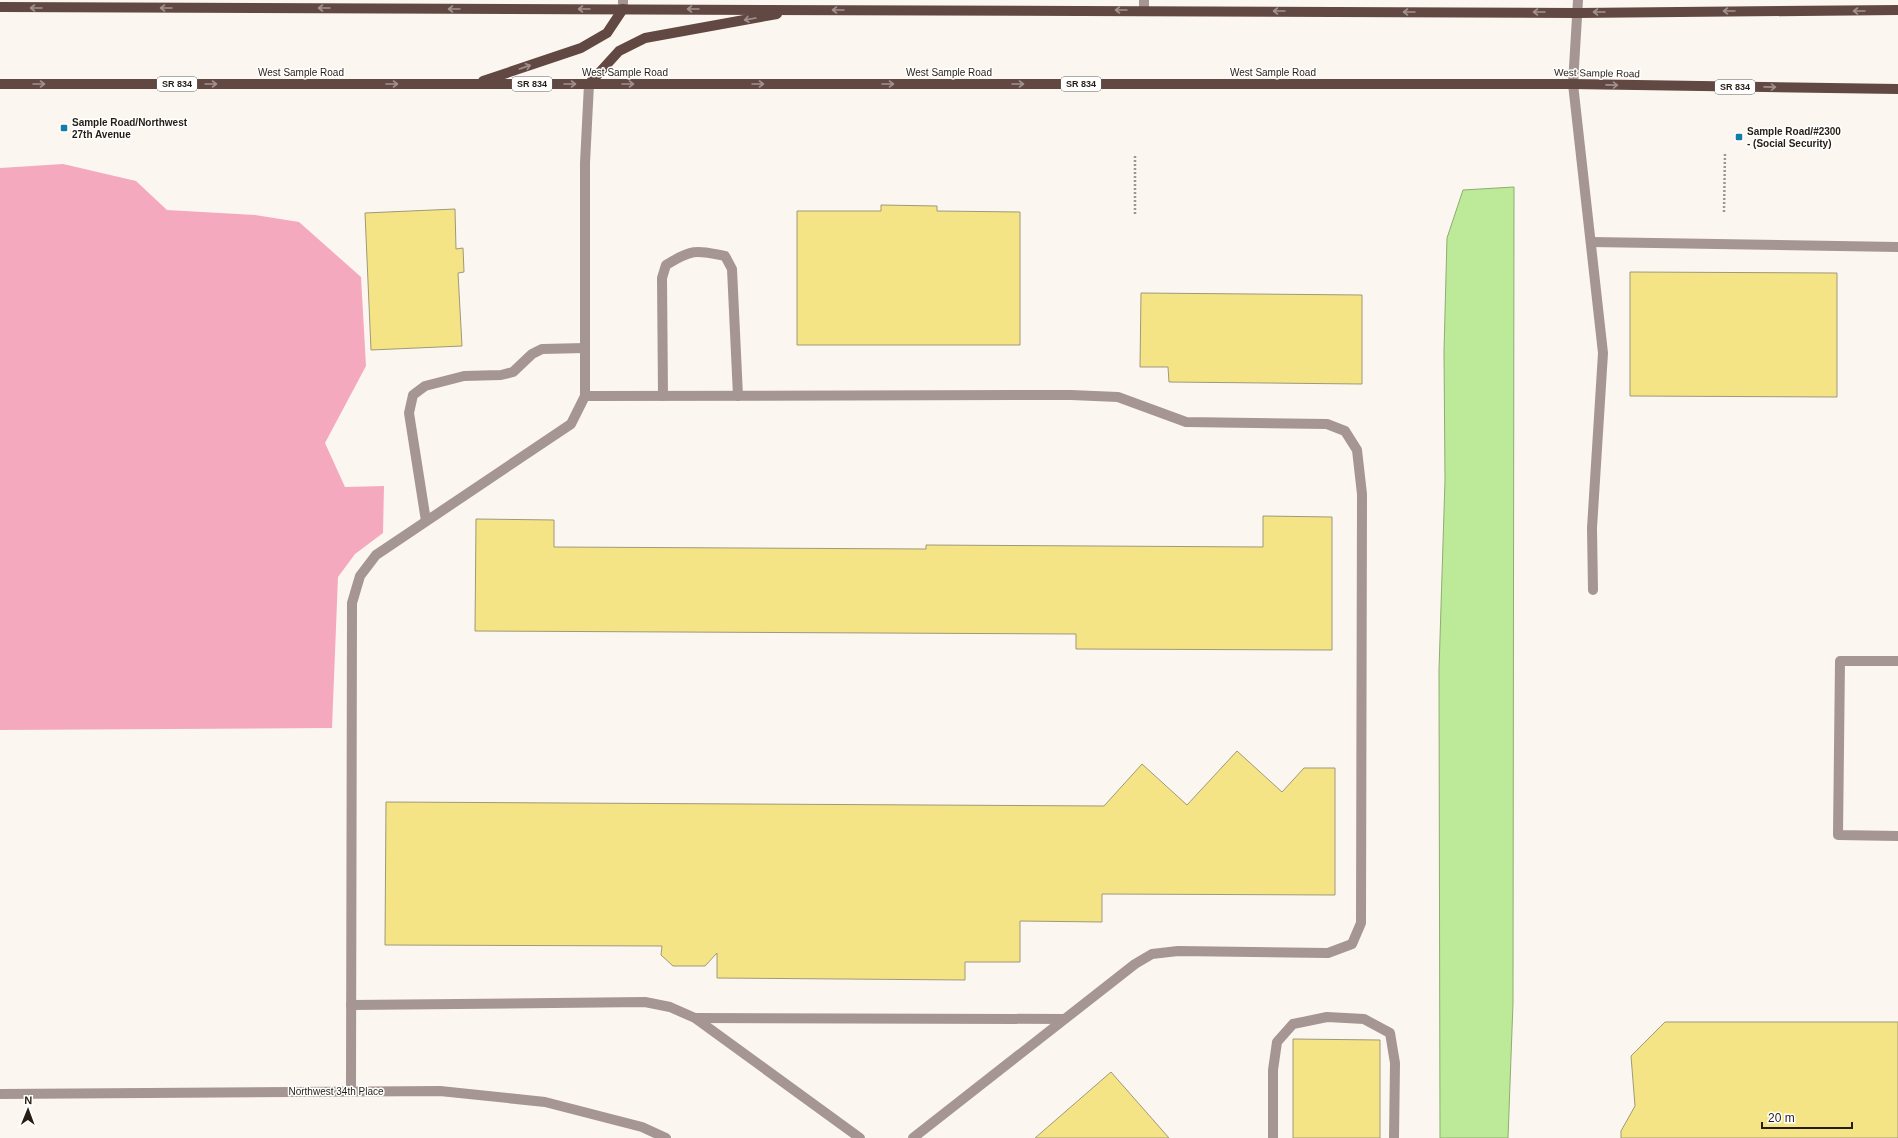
<svg xmlns="http://www.w3.org/2000/svg" width="1898" height="1138" viewBox="0 0 1898 1138" font-family="Helvetica,sans-serif">
  <style>
    .forest { fill: #f5a9bf }
    .water { fill: #bdea98; stroke: #90ac70 }
    .building { fill: #f5e485; stroke: #9e997a }
    .lines { fill: none; stroke-linecap: round; stroke-linejoin: round }
    .path { stroke: #9d968f; stroke-width: 2.5; stroke-dasharray: 2 2; stroke-linecap: butt }
    .lane { stroke: #a69693; stroke-width: 10 }
    .street { stroke: #a69693; stroke-width: 10 }
    .primary { stroke: #624842; stroke-width: 10 }
    .oneway { stroke: #a1918e }
    .poi-dot { fill: #127ea7; stroke: #fff; stroke-width: 1.5 }
    .labels { text-anchor: middle; dominant-baseline: central; stroke-width: 3; stroke-linejoin: round; paint-order: stroke }
    .shield { fill: #fff; stroke: #67615a; stroke-width: 1 }
    .shield-label { font-size: 9px; font-weight: bold; fill: #261d14 }
    .street-label { font-size: 10px; fill: #261d14; stroke: #fff }
    .poi-label { font-size: 10px; font-weight: bold; fill: #261d14; stroke: #fff; text-anchor: start }
  </style>
  <rect width="100%" height="100%" fill="#fcf6f1"/>
  <!-- forest -->
  <polygon class="forest" points="63,164 136,181 167,210 255,215 299,222 361,277 366,366 325,443 345,487 384,486 383,533 355,554 338,577 332,728 0,730 0,168"/>
  <!-- water -->
  <polygon class="water" points="1514,187 1513,1003 1508,1138 1440,1138 1439,670 1445,480 1444,351 1447,238 1463,190"/>
  <!-- building -->
  <g class="building">
    <polygon points="881,205 937,206 937,211 1020,212 1020,345 797,345 797,211 881,211"/>
    <polygon points="455,209 456,249 463,248 464,272 458,273 462,346 371,350 365,213"/>
    <polygon points="1630,272 1837,273 1837,397 1630,396"/>
    <polygon points="1141,293 1362,295 1362,384 1169,382 1168,367 1140,367"/>
    <polygon points="1263,516 1332,517 1332,650 1076,649 1076,634 475,631 476,519 554,520 554,547 926,549 926,545 1263,547"/>
    <polygon points="1237,751 1282,792 1304,768 1335,768 1335,895 1102,894 1102,922 1020,921 1020,962 965,962 965,980 717,978 717,953 705,966 673,966 661,955 662,946 385,945 386,802 1104,806 1142,764 1187,805"/>
    <polygon points="1665,1022 1898,1022 1898,1138 1621,1138 1621,1131 1635,1106 1631,1056"/>
    <polygon points="1293,1039 1380,1040 1380,1138 1293,1138"/>
    <polygon points="1111,1072 1169,1138 1035,1138"/>
  </g>
  <g class="lines">
    <!-- path -->
    <g class="path">
      <polyline points="1724,212 1725,153"/>
      <polyline points="1135,214 1135,155"/>
    </g>
    <!-- lane -->
    <g class="lane">
      <polyline points="1144,0 1144,10"/>
      <polyline points="1578,0 1573,84 1603,353 1592,528 1593,590"/>
      <polyline points="623,9 623,0"/>
      <polyline points="1591,242 1898,247"/>
      <polyline points="585,396 1071,395 1118,397 1186,422 1327,424 1345,431 1357,450 1362,494 1361,923 1352,944 1328,953 1178,951 1152,954 1135,964 913,1138"/>
      <path d="M663,396L662,278L666,265C692,249 695,250 725,256L732,269L738,396"/>
      <polyline points="426,521 409,413 413,395 425,386 464,376 501,375 513,372 532,354 542,349 585,348"/>
      <polyline points="1898,661 1840,661 1838,835 1898,836"/>
      <polyline points="351,1005 645,1002 670,1007 695,1018 860,1138"/>
      <polyline points="695,1018 1064,1019"/>
      <polyline points="351,1091 352,603 360,576 376,555 571,424 585,396 585,163 589,84"/>
      <polyline points="1273,1138 1273,1070 1277,1042 1293,1024 1327,1017 1364,1019 1390,1033 1395,1063 1394,1138"/>
    </g>
    <!-- street -->
    <polyline class="street" points="0,1094 440,1091 545,1102 642,1127 666,1138"/>
    <!-- primary -->
    <g class="primary">
      <polyline points="0,7 1578,13 1898,10"/>
      <polyline points="483,81 581,48 607,33 623,9"/>
      <polyline points="0,84 1573,84 1898,89"/>
      <polyline points="589,84 619,51 645,38 777,14"/>
    </g>
  </g>
  <!-- one-way arrows -->
  <defs><path id="oneway-shaft" d="M-6 0H5M1.5-3L5.5 0L1.5 3" fill="none" stroke-width="1.6" stroke-linecap="round" stroke-linejoin="round"/></defs>
  <g class="oneway">
    <use href="#oneway-shaft" transform="translate(36 8) rotate(-180)"/>
    <use href="#oneway-shaft" transform="translate(166 8) rotate(-180)"/>
    <use href="#oneway-shaft" transform="translate(324 8) rotate(-180)"/>
    <use href="#oneway-shaft" transform="translate(454 9) rotate(-180)"/>
    <use href="#oneway-shaft" transform="translate(584 9) rotate(-180)"/>
    <use href="#oneway-shaft" transform="translate(693 9) rotate(-180)"/>
    <use href="#oneway-shaft" transform="translate(838 10) rotate(-180)"/>
    <use href="#oneway-shaft" transform="translate(1121 10) rotate(180)"/>
    <use href="#oneway-shaft" transform="translate(1279 11) rotate(-180)"/>
    <use href="#oneway-shaft" transform="translate(1729 11) rotate(180)"/>
    <use href="#oneway-shaft" transform="translate(1859 11) rotate(180)"/>
    <use href="#oneway-shaft" transform="translate(1409 12) rotate(-180)"/>
    <use href="#oneway-shaft" transform="translate(1539 12) rotate(-180)"/>
    <use href="#oneway-shaft" transform="translate(1599 12) rotate(180)"/>
    <use href="#oneway-shaft" transform="translate(750 19) rotate(170)"/>
    <use href="#oneway-shaft" transform="translate(525 67) rotate(-19)"/>
    <use href="#oneway-shaft" transform="translate(39 84)"/>
    <use href="#oneway-shaft" transform="translate(211 84)"/>
    <use href="#oneway-shaft" transform="translate(392 84)"/>
    <use href="#oneway-shaft" transform="translate(570 84)"/>
    <use href="#oneway-shaft" transform="translate(628 84)"/>
    <use href="#oneway-shaft" transform="translate(758 84)"/>
    <use href="#oneway-shaft" transform="translate(888 84)"/>
    <use href="#oneway-shaft" transform="translate(1018 84)"/>
    <use href="#oneway-shaft" transform="translate(1612 85) rotate(1)"/>
    <use href="#oneway-shaft" transform="translate(1770 87) rotate(1)"/>
  </g>
  <!-- markers -->
  <g class="poi-dot">
    <rect x="60" y="124" width="8" height="8" rx="2"/>
    <rect x="1735" y="133" width="8" height="8" rx="2"/>
  </g>
  <g class="labels">
    <!-- shield labels -->
    <g class="shield">
      <rect x="157" y="77" width="40" height="14" rx="3"/>
      <rect x="512" y="77" width="40" height="14" rx="3"/>
      <rect x="1061" y="77" width="40" height="14" rx="3"/>
      <rect x="1715" y="80" width="40" height="14" rx="3"/>
    </g>
    <g class="shield-label">
      <text x="177" y="84">SR 834</text>
      <text x="532" y="84">SR 834</text>
      <text x="1081" y="84">SR 834</text>
      <text x="1735" y="87">SR 834</text>
    </g>
    <!-- street labels -->
    <g class="street-label">
      <text x="301" y="72">West Sample Road</text>
      <text x="625" y="72">West Sample Road</text>
      <text x="949" y="72">West Sample Road</text>
      <text x="1273" y="72">West Sample Road</text>
      <text transform="translate(1597 73) rotate(1)">West Sample Road</text>
      <text x="336" y="1091">Northwest 34th Place</text>
    </g>
    <!-- poi labels -->
    <g class="poi-label">
      <text x="72" y="122">Sample Road/Northwest<tspan x="72" dy="12">27th Avenue</tspan></text>
      <text x="1747" y="131">Sample Road/#2300<tspan x="1747" dy="12">- (Social Security)</tspan></text>
    </g>
  </g>
  <!-- north arrow -->
  <g transform="translate(28 1110) rotate(1)" stroke="#ffffff" stroke-width="3" paint-order="stroke">
  <path d="M0-3L7 15L0 10L-7 15Z" fill="#261d14"/>
  <text y="-6" font-size="11" font-weight="bold" text-anchor="middle" fill="#261d14">N</text>
  </g>
  <!-- scale -->
  <path d="M1762 1122v6h90v-6" fill="none" stroke="#261d14" stroke-width="2"/>
  <text x="1768" y="1122" font-size="12" fill="#261d14" stroke="#ffffff" stroke-width="3" paint-order="stroke">20 m</text>
</svg>
